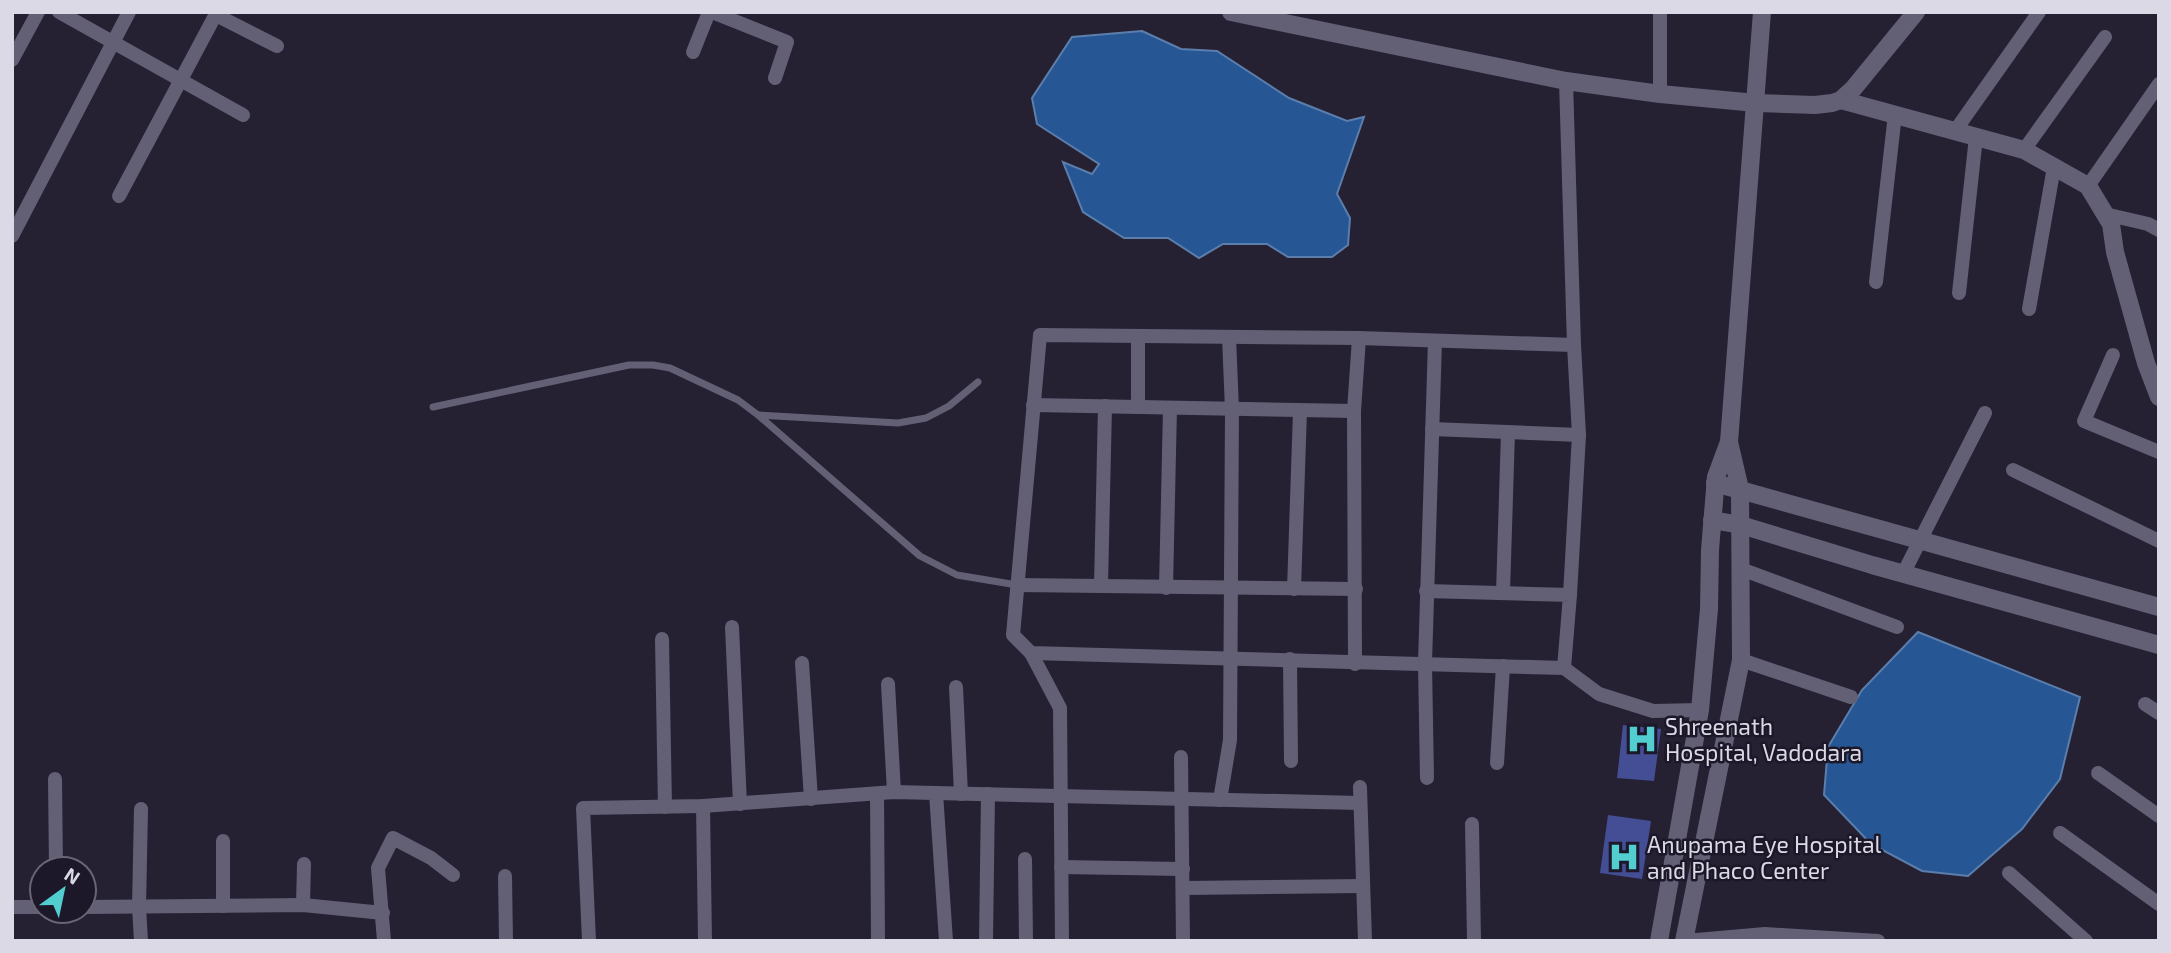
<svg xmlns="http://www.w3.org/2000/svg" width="2171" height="953" viewBox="0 0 2171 953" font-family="'Exo 2',sans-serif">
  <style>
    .water { fill: #265794; stroke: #5c7eac; stroke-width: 2 }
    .building { fill: #444e94 }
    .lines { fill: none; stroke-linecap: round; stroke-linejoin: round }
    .service { stroke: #635f75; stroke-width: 7 }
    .minor { stroke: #635f75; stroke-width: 14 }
    .tertiary { stroke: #635f75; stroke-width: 18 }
    .secondary { stroke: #635f75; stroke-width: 18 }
    .labels { text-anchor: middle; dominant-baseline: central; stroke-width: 5; stroke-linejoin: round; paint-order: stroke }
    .poi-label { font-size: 23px; fill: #dbd9e5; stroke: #1c1829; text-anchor: start }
  </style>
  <rect width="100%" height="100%" fill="#252133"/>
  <!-- water -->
  <g class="water">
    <polygon points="1142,31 1181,49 1217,51 1289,98 1347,121 1364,117 1337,194 1350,218 1348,245 1332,257 1288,257 1267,244 1223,244 1199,258 1168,238 1124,238 1083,212 1063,162 1092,174 1099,164 1037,124 1032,98 1072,37"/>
    <polygon points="1918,632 2080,697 2060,779 2022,829 1968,876 1922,871 1871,844 1824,795 1828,747 1862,690"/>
  </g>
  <!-- building -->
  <g class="building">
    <polygon points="1623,725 1661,729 1654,781 1617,778"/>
    <polygon points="1608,815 1651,821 1642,879 1600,873"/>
  </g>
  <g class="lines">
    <!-- service -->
    <g class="service">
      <polyline points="433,407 629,365 653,365 670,368 738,400 758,415 920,556 957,575 1017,585"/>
      <polyline points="759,415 898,423 926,418 949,406 978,382"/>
    </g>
    <!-- minor -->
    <g class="minor">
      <polyline points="59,12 243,115"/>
      <polyline points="712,12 787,42 775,78"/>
      <polyline points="216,15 277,46"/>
      <polyline points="693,52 709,12"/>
      <polyline points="12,60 38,12"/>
      <polyline points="1566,81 1574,345 1359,338 1040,335 1013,635 1031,653 1564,668 1599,694 1653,711 1700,710"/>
      <polyline points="1660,94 1660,12"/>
      <polyline points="1955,131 2039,12"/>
      <polyline points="2024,150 2105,37"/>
      <polyline points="2088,186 2159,84"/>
      <polyline points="119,196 217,12"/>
      <polyline points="2105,214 2148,224 2159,230"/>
      <polyline points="12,236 129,12"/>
      <polyline points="1876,282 1895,114"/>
      <polyline points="1959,293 1976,137"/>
      <polyline points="2029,309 2054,167"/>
      <polyline points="1138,336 1138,407"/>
      <polyline points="2113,355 2084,421 2159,452"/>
      <polyline points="1033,405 1354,411"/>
      <polyline points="1432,429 1579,435"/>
      <polyline points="2013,470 2159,541"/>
      <polyline points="1741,569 1897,627"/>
      <polyline points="1903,574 1985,413"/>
      <polyline points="1017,585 1356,589"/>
      <polyline points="1101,586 1105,406"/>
      <polyline points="1166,588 1170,408"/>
      <polyline points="1294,589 1300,411"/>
      <polyline points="1426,591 1570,595 1564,668"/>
      <polyline points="1503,593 1508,432"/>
      <polyline points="1570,595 1579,435 1574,345"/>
      <polyline points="732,627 740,804"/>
      <polyline points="662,639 665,807"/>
      <polyline points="1031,653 1060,708 1062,941"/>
      <polyline points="1290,659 1291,761"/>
      <polyline points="1741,660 1851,697"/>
      <polyline points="802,663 811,799"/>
      <polyline points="1355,664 1354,411 1359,338"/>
      <polyline points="888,684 894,792"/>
      <polyline points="956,687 961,794"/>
      <polyline points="2145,704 2159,713"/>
      <polyline points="1181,757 1183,941"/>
      <polyline points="1497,763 1503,666"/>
      <polyline points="2098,773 2159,816"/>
      <polyline points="1427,778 1425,663 1435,341"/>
      <polyline points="55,779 56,869"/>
      <polyline points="1360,787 1365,941"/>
      <polyline points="936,793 946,941"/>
      <polyline points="877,794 878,941"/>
      <polyline points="1220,800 1230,740 1232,410 1229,337"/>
      <polyline points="703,806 705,941"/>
      <polyline points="1472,824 1474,941"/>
      <polyline points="2060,833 2159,904"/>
      <polyline points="223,841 223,906"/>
      <polyline points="1025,859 1026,941"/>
      <polyline points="1061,867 1183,869"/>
      <polyline points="2009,873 2086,941"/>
      <polyline points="505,876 506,941"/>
      <polyline points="1184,888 1363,886"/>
      <polyline points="303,905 304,864"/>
      <polyline points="12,907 42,907"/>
      <polyline points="84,907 303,905 383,913"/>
      <polyline points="141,941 139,907 141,809"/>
      <polyline points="384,941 378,868 393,838 431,858 453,875"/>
      <polyline points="589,941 583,808 703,806 894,792 1360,803"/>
      <polyline points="986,941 988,794"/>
      <polyline points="1685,941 1765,934 1878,941"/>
    </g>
    <!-- tertiary -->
    <g class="tertiary">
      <polyline points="1231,12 1566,81 1660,94 1756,103 1815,105 1832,103 1841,100 1853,89 1916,12"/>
      <polyline points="1841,100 2024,150 2088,186 2111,224 2115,252 2146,363 2159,397"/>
      <polyline points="1715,483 2159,607"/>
      <polyline points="1712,520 1741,525 1872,565 2159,645"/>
    </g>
    <!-- secondary -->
    <g class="secondary">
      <polyline points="1659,941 1700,710 1709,609 1710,550 1716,477 1729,442 1762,12"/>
      <polyline points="1684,941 1741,660 1740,489 1729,442"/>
    </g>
  </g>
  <!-- icons -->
  <defs>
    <symbol id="hospital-bare" viewBox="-9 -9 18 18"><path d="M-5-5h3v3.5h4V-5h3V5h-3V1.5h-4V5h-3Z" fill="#52cdd0" stroke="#1c1829" stroke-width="2.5" paint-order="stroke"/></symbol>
  </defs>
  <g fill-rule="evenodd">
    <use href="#hospital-bare" x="1620" y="717" width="44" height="44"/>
    <use href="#hospital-bare" x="1602" y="835" width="44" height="44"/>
  </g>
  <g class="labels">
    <!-- poi labels -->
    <g class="poi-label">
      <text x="1665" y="726">Shreenath<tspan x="1665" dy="26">Hospital, Vadodara</tspan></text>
      <text x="1647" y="844">Anupama Eye Hospital<tspan x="1647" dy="26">and Phaco Center</tspan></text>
    </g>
  </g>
  <!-- border -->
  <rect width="2171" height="953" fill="none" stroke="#dbd9e5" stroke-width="28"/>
  <!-- north arrow -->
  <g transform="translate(63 890) rotate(33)"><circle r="33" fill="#1c1829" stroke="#686574" stroke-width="2"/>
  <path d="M0-5L12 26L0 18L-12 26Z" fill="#52cdd0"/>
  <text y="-10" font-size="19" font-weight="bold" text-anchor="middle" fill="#dbd9e5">N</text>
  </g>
</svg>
